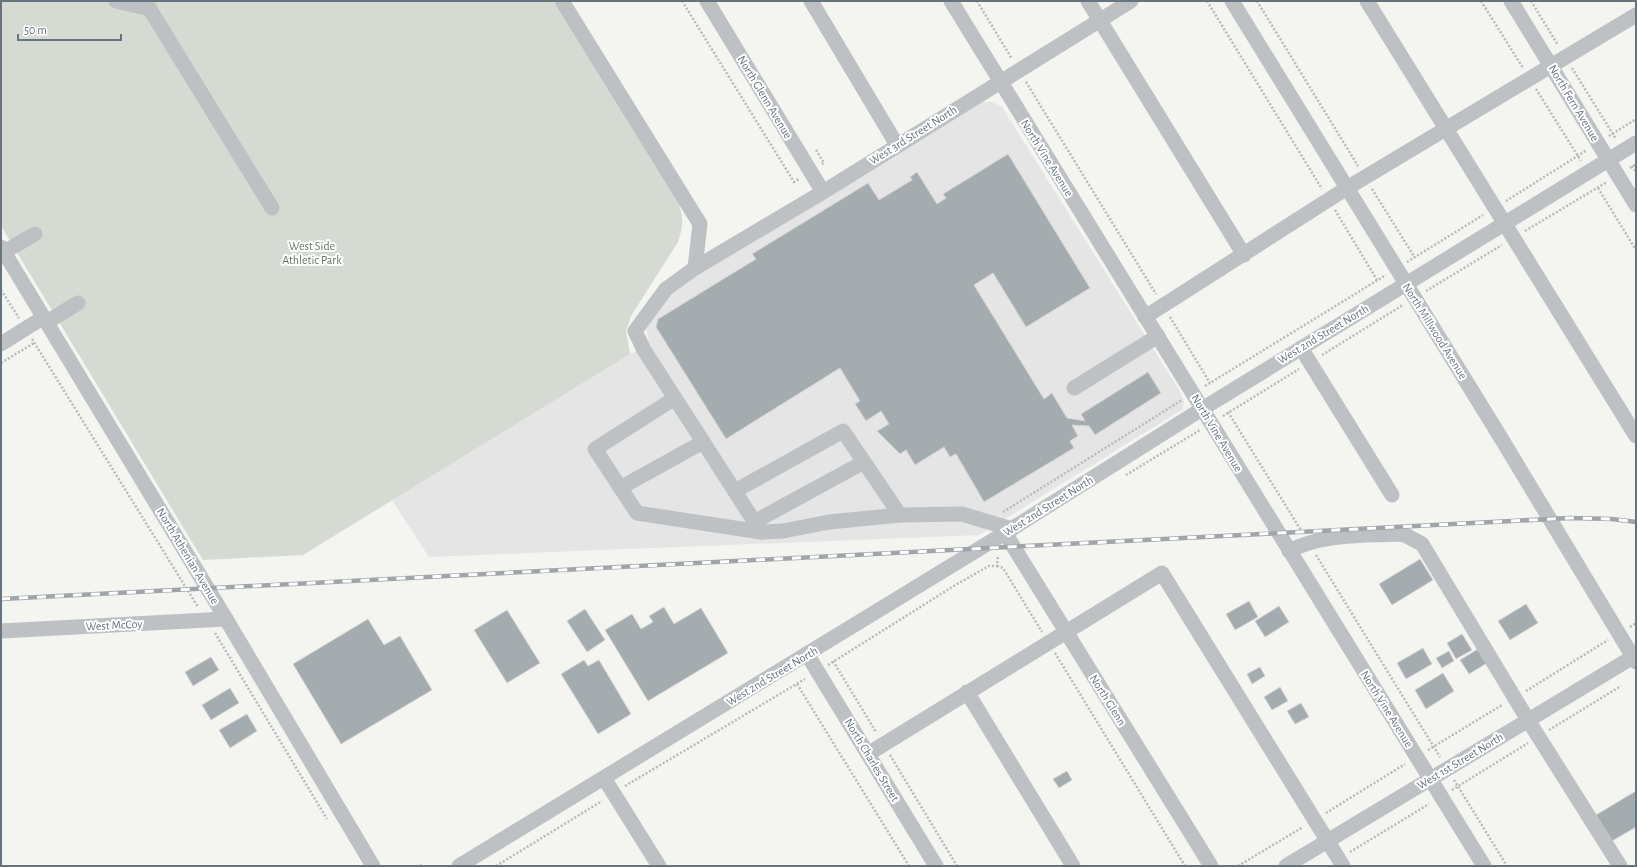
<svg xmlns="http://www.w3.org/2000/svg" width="1637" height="867" viewBox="0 0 1637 867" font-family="'Alegreya Sans',sans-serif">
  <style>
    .built { fill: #e4e5e4 }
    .green { fill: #d5dad2 }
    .building { fill: #a4acb0; stroke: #d5d5d3 }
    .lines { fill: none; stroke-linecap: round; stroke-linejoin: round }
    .path { stroke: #b7babc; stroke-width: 2.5; stroke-dasharray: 2 2; stroke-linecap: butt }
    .minor { stroke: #bdc1c4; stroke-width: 15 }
    .rail-casing { stroke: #9fa5a9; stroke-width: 4.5 }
    .rail { stroke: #fff; stroke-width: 3; stroke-dasharray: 9; stroke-linecap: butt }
    .labels { text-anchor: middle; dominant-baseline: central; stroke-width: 4; stroke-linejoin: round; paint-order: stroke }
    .street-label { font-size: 12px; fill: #66747e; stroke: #fff }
    .park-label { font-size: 12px; fill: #687664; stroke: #fff }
  </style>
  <rect width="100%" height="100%" fill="#f4f4f0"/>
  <!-- built -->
  <polygon class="built" points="982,102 992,102 1002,107 1179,390 1184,401 1183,409 979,535 429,557 392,500 630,354 649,345 645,320 672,289"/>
  <!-- green -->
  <path class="green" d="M1,1H553L678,202C684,218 683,227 678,242L631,316L626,331L630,354L303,555L203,560L1,226Z"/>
  <!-- building -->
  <g class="building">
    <polygon points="1008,154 1090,288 1026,327 993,273 974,285 1044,399 1052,393 1067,418 1085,421 1081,414 1148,372 1161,393 1095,435 1089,426 1072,425 1078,436 1070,441 1074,448 984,502 956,454 950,457 944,447 915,465 906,450 900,454 877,431 889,424 881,411 866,421 855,404 860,401 840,368 726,439 656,327 658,319 756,259 752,254 868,183 879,200 912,180 910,177 917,172 937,204 946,198 943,194"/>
    <polygon points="1420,559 1433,580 1392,605 1379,584"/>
    <polygon points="1249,601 1258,617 1235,630 1226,614"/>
    <polygon points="1526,604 1538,623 1510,640 1498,621"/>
    <polygon points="1279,606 1289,622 1265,637 1255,621"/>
    <polygon points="664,607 674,624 701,608 728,653 648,701 605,630 632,614 641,629 653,622 649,616"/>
    <polygon points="585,609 605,640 587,652 567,621"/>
    <polygon points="507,610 540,663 507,683 474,630"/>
    <polygon points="368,619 384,645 400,636 432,690 341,744 293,664"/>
    <polygon points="1462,634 1472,650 1456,659 1447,643"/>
    <polygon points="1423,648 1432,664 1406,679 1397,663"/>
    <polygon points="1478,649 1487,663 1469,674 1460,660"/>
    <polygon points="1449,651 1454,661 1442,668 1436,658"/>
    <polygon points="211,657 219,670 193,686 185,672"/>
    <polygon points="584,660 588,666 599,660 631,714 598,734 561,674"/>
    <polygon points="1260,667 1265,676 1252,684 1247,674"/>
    <polygon points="1443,673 1454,691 1426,709 1415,690"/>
    <polygon points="1280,687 1288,701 1272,710 1264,697"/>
    <polygon points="230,688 239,703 211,720 202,705"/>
    <polygon points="1301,703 1309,717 1295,724 1287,711"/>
    <polygon points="247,714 257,731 230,748 219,730"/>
    <polygon points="1067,771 1072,780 1059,788 1053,779"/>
    <polygon points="1636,791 1636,827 1612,841 1596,815"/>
  </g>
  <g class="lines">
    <!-- path -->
    <g class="path">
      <polyline points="682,1 794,182 799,179"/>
      <polyline points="977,1 1012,59"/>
      <polyline points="1207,1 1322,189"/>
      <polyline points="1257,1 1358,166"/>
      <polyline points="1481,1 1523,68"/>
      <polyline points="1531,1 1558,45"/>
      <polyline points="1572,68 1616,139"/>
      <polyline points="1026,82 1156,294"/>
      <polyline points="1536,89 1581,161"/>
      <polyline points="1609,136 1636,119"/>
      <polyline points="816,150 824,163 822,164"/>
      <polyline points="1632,166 1636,172"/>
      <polyline points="1630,168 1636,164"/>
      <polyline points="1598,188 1636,250"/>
      <polyline points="1372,189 1415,258"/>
      <polyline points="1506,201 1587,150"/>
      <polyline points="1335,210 1377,280"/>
      <polyline points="1525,231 1607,182"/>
      <polyline points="1407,262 1483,215"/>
      <polyline points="1,290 19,318"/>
      <polyline points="1426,291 1502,245"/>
      <polyline points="1170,317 1210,383"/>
      <polyline points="32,339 198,607"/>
      <polyline points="1322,355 1403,305"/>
      <polyline points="1,363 34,343"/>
      <polyline points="1205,386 1386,275"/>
      <polyline points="1228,412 1302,532"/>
      <polyline points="1223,416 1299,369"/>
      <polyline points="1126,475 1200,430"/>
      <polyline points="1003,512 1182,400"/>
      <polyline points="1316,555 1440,757"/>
      <polyline points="997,566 1003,568 1042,632"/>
      <polyline points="1630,627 1636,623"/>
      <polyline points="215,633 327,819"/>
      <polyline points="1055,653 1185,866"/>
      <polyline points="833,661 876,732"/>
      <polyline points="828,665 957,584 989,566 997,566 998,555"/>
      <polyline points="797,684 909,866"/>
      <polyline points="1526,691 1608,640"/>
      <polyline points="1549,730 1621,686"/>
      <polyline points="1428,750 1502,705"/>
      <polyline points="890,755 957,866"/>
      <polyline points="1454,780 1507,866"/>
      <polyline points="625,786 805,679"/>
      <polyline points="1452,790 1528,743"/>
      <polyline points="1326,813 1405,764"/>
      <polyline points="1350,852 1429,804"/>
      <polyline points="420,866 422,865"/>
      <polyline points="496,866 602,801"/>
      <polyline points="1238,866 1303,827"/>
    </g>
    <!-- minor -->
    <g class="minor">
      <polyline points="116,1 150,9"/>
      <polyline points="146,1 146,3 272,208"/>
      <polyline points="562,1 700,224 695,268"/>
      <polyline points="707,1 823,192"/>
      <polyline points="811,1 897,145"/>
      <polyline points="951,1 1484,866"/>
      <polyline points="1088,1 1244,255"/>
      <polyline points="1232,1 1501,438 1636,662"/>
      <polyline points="1367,1 1636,436"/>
      <polyline points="1511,1 1636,205"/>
      <polyline points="1,247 226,619 373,866"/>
      <polyline points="4,252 35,234"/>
      <polyline points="1145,317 1347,188 1636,15"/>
      <polyline points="47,322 78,303"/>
      <polyline points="1,344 44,317"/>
      <polyline points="1301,348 1392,495"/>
      <polyline points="1074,388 1158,336"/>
      <polyline points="675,398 595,449 637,513 761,532"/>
      <polyline points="620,488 703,442"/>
      <polyline points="735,491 843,431 900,515"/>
      <polyline points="754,522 864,462"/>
      <polyline points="1012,529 962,514 900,515 829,522 783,531 761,532 644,350 635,331 666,289 695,268 823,192 1131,1"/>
      <polyline points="1005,533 1211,866"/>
      <path d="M1289,551C1321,534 1359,536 1395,534L1405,535L1422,544L1528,720L1620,866"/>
      <polyline points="1,631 226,619"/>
      <polyline points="807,654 936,866"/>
      <polyline points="967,692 1073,866"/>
      <polyline points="868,754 1162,573 1343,866"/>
      <polyline points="604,778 659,866"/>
      <polyline points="459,866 1005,533 1202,409 1636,143"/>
      <polyline points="1286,866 1633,657"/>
    </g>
    <defs>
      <polyline id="rail" points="1,599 1570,518 1612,519 1636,522"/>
    </defs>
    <!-- rail casing -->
    <use href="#rail" class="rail-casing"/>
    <!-- rail -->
    <use href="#rail" class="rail"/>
  </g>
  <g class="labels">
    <!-- street labels -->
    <g class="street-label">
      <text transform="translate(765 97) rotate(59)">North Glenn Avenue</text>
      <text transform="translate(1574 103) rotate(59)">North Fern Avenue</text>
      <text transform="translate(913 135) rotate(-32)">West 3rd Street North</text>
      <text transform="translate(1047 158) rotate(58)">North Vine Avenue</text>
      <text transform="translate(1435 331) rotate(58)">North Millwood Avenue</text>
      <text transform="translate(1323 334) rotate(-31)">West 2nd Street North</text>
      <text transform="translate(1217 433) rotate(59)">North Vine Avenue</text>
      <text transform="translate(1048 506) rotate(-32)">West 2nd Street North</text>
      <text transform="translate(188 556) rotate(59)">North Athenian Avenue</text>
      <text transform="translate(114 625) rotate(-3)">West McCoy</text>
      <text transform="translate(772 676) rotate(-31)">West 2nd Street North</text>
      <text transform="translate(1108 700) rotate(58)">North Glenn</text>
      <text transform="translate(1387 709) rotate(58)">North Vine Avenue</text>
      <text transform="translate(872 760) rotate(59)">North Charles Street</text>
      <text transform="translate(1460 761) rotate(-31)">West 1st Street North</text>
    </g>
    <!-- park labels -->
    <g class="park-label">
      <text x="312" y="246">West Side<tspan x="312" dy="14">Athletic Park</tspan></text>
    </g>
  </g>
  <!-- border -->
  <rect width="1637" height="867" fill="none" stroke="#66747e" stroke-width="4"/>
  <!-- scale -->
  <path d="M18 34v6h103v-6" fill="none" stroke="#66747e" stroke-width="2"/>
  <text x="24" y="34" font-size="12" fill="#66747e" stroke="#ffffff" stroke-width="3" paint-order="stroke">50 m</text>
</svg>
